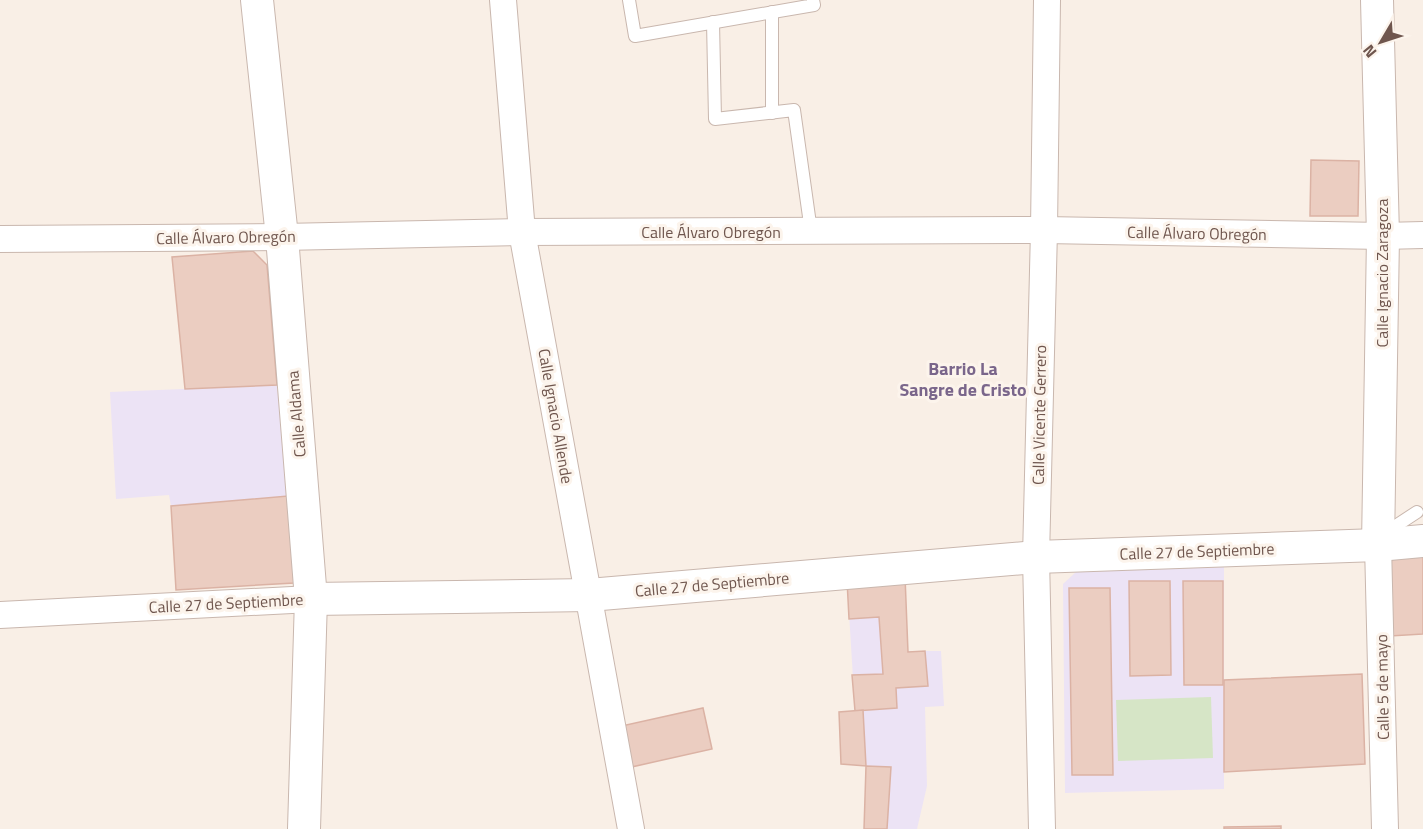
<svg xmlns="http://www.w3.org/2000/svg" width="1423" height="829" viewBox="0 0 1423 829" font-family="'Titillium Web',sans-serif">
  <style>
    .education { fill: #ece3f5 }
    .green { fill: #d6e5c6 }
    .building { fill: #ebcdc1; stroke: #dbb2a4; stroke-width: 1.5 }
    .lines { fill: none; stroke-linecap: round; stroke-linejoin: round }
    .service-casing { stroke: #c9b7ae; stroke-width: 14 }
    .minor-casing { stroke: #c9b7ae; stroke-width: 28 }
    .tertiary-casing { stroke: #c9b7ae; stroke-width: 34 }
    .service { stroke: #fff; stroke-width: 12 }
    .minor { stroke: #fff; stroke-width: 26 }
    .tertiary { stroke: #fff; stroke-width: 32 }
    .labels { text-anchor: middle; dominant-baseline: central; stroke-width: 6; stroke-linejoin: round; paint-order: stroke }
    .street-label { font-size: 16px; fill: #6f564e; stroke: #fcf4ec }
    .neighbourhood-label { font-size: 18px; font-weight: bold; fill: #7a668b; stroke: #fcf4ec }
  </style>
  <rect width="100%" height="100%" fill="#f9efe6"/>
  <!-- education -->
  <g class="education">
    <polygon points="277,385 288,496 171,506 169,495 116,499 110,392"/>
    <polygon points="1224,567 1224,789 1065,793 1063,584 1076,572"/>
    <polygon points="905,576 908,651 941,651 944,706 925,707 927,786 917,829 864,829 866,766 841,764 839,712 855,711 847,580"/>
  </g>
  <!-- green -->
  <polygon class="green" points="1211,697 1213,758 1118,761 1116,700"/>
  <!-- building -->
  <g class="building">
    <polygon points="1311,160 1359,161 1358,216 1310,216"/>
    <polygon points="253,251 267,265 277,385 185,389 172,257"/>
    <polygon points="288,496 294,583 176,590 171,506"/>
    <polygon points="1423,556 1423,634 1390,636 1389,563 1395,558"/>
    <polygon points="905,576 908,652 925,651 928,686 896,688 897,708 855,711 852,675 883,674 879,617 849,619 847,580"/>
    <polygon points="1129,581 1170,581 1171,675 1130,676"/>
    <polygon points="1183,581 1223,581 1223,685 1184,685"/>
    <polygon points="1069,588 1110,588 1113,775 1072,775"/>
    <polygon points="1362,674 1365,764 1224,772 1224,680"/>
    <polygon points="703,708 712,749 627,768 617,727"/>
    <polygon points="863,710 866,766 841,764 839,712"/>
    <polygon points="866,766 891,767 887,829 864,829"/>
    <polygon points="1281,826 1281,829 1224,829 1224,827"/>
  </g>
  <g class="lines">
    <defs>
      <g id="service">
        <polyline points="629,0 635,36 814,5 813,0"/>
        <polyline points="772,12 772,113"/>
        <polyline points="713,22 715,119 794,110 811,231"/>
        <polyline points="1384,537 1388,531 1417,512"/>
      </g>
      <g id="minor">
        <polyline points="503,0 522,232 631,829"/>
        <polyline points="0,239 282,237 522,232 1044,230 1383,236 1423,235"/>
        <polyline points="1378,545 1385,829"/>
        <polyline points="0,615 311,599"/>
        <polyline points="1042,829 1036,557 1044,230 1047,0"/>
      </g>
      <g id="tertiary">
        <polyline points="257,0 282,237 311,599 304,829"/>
        <polyline points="1377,0 1383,236 1378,545"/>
        <polyline points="311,599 589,595 1036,557 1378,545 1423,541"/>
      </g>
    </defs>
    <!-- service casing -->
    <use href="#service" class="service-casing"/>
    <!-- minor casing -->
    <use href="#minor" class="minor-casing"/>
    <!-- tertiary casing -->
    <use href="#tertiary" class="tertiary-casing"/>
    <!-- service -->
    <use href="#service" class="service"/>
    <!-- minor -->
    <use href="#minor" class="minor"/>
    <!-- tertiary -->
    <use href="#tertiary" class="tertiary"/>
  </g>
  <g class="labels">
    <!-- street labels -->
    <g class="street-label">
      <text x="711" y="232">Calle Álvaro Obregón</text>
      <text transform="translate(1197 233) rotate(1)">Calle Álvaro Obregón</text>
      <text transform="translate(226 237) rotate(-1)">Calle Álvaro Obregón</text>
      <text transform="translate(1382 273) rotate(-90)">Calle Ignacio Zaragoza</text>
      <text transform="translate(296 414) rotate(-95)">Calle Aldama</text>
      <text transform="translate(1039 415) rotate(-89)">Calle Vicente Gerrero</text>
      <text transform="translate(556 416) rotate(80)">Calle Ignacio Allende</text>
      <text transform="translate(1197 551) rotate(-2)">Calle 27 de Septiembre</text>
      <text transform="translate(712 584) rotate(-5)">Calle 27 de Septiembre</text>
      <text transform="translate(226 603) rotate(-3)">Calle 27 de Septiembre</text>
      <text transform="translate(1382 687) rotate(-91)">Calle 5 de mayo</text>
    </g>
    <!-- neighbourhood labels -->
    <g class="neighbourhood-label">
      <text x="963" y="368">Barrio La<tspan x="963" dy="21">Sangre de Cristo</tspan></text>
    </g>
  </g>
  <!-- north arrow -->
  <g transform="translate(1381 42) rotate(231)" stroke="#fcf4ec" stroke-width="4.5" paint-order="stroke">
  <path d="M0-4.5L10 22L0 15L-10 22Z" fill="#6f564e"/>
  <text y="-9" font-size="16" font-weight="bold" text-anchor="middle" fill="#6f564e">N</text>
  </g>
</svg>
